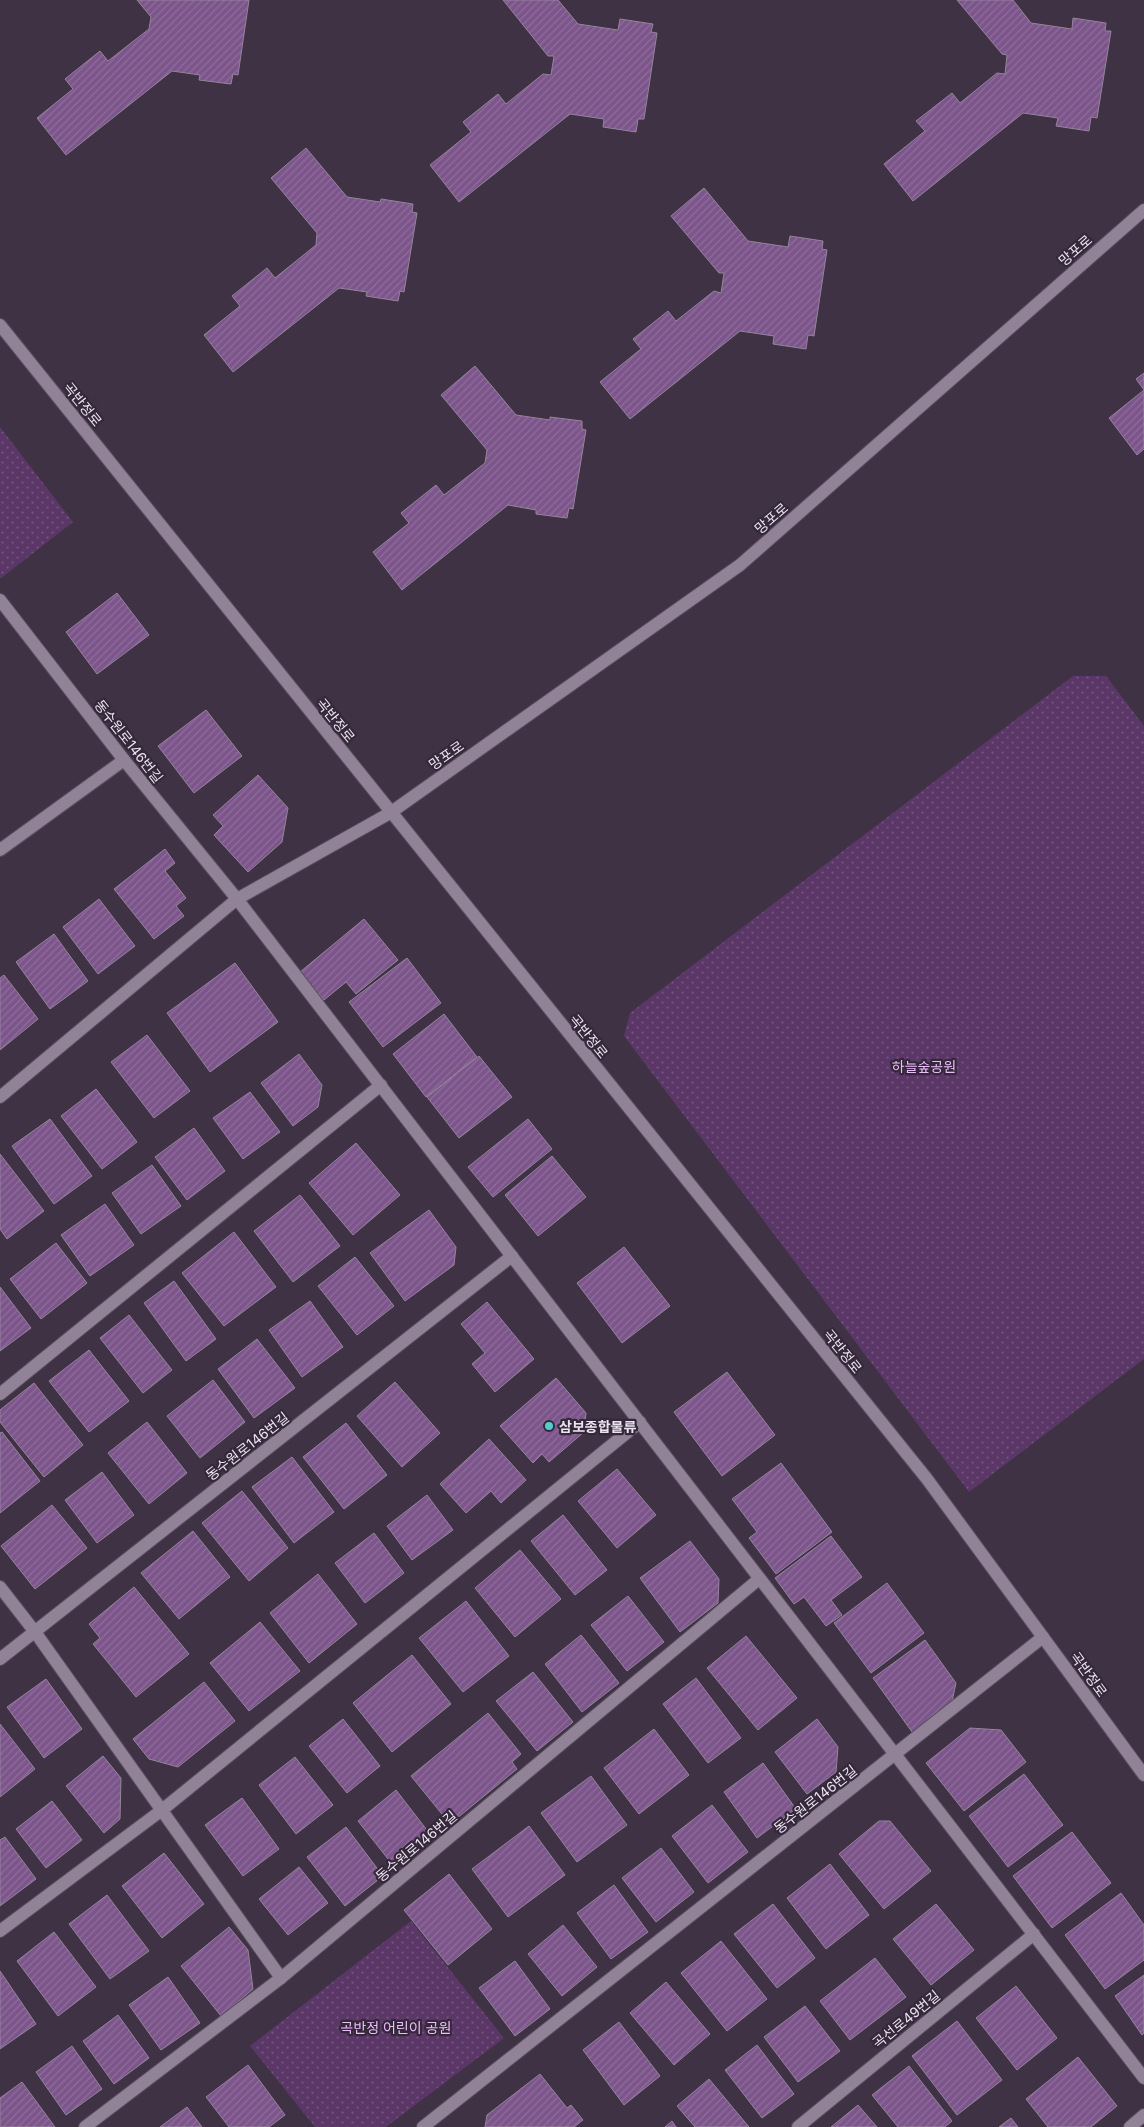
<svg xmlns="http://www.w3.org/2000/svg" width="1144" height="2127" viewBox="0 0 1144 2127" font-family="Inter,'Noto Sans KR',sans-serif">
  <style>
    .park { fill: url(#park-dots) }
    .building { fill: url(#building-hatch); stroke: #94849b }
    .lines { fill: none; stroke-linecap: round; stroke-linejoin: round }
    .street-casing { stroke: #594e5e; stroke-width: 14 }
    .secondary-casing { stroke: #594e5e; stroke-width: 14 }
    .street { stroke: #928298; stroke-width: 12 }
    .secondary { stroke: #928298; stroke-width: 12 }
    .poi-dot { fill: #54cdc9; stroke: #35283a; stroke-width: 2 }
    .labels { text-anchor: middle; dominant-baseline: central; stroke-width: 4.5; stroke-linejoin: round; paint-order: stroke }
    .street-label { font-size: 14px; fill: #ebe3ef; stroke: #35283a }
    .park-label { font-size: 14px; fill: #ecbdfd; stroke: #35283a }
    .poi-label { font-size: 14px; font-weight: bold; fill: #ebe3ef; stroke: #35283a; text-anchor: start }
  </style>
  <defs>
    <pattern id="park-dots" width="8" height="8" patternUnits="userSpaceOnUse" patternTransform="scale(1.25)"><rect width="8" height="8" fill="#5b3768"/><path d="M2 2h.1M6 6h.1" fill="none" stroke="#73547e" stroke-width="1.8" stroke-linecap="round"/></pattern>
    <pattern id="building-hatch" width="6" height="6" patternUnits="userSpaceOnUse" patternTransform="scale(1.25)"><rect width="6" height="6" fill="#7c558b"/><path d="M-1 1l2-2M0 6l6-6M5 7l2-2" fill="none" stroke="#8f6d9c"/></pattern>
  </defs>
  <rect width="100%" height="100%" fill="#3f3245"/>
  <!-- park -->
  <g class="park">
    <polygon points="0,427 73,522 0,579"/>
    <polygon points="1073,676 1106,676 1144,726 1144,1359 969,1492 624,1036 630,1013"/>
    <polygon points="411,1921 504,2038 386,2127 315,2127 250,2046"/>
  </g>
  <!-- building -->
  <g class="building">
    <polygon points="137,0 249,0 238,75 233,74 231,84 199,80 200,75 172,71 66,155 37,118 73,89 65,79 100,51 108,61 149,29 151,17"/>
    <polygon points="503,0 558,0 578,24 618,30 620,19 653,24 651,32 657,33 644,119 638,119 636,132 603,127 604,119 570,114 459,202 430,165 471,132 463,122 498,94 506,104 543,74 551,75 554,56 548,56"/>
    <polygon points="957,0 1013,0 1031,23 1072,29 1073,18 1106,23 1105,31 1111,31 1097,118 1091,117 1089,131 1056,126 1058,118 1023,113 913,201 884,164 925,131 916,121 952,93 960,103 997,73 1005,74 1007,55 1002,54"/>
    <polygon points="306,148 347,197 380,202 381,199 413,204 412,212 417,213 404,292 400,291 398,301 366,296 367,292 339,288 233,372 204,335 240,306 232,296 267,268 275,278 316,245 317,233 271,178"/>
    <polygon points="704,188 748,241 788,247 790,236 823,241 822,249 827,250 814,336 808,335 806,349 773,344 774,336 740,331 630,419 600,382 641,349 633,339 668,311 676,321 714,291 721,293 724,273 719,273 671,216"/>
    <polygon points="475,366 516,415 550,420 550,417 582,421 582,429 586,430 573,509 569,508 567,518 536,514 536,510 508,505 402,590 373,552 409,523 401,513 436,485 444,495 485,463 487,450 441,395"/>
    <polygon points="1144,373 1144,390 1136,379"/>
    <polygon points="1144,390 1144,449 1137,455 1109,418"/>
    <polygon points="117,593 149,635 97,674 66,632"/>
    <polygon points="206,710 242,756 194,793 158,746"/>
    <polygon points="258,775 288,808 282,842 248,872 214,835 223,826 213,815"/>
    <polygon points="165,849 175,863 165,871 186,898 176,906 184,916 154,939 114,889"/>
    <polygon points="99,899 135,946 98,974 63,927"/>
    <polygon points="364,919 398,960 356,994 346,982 324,1000 300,972"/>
    <polygon points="54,934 88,981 50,1009 16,962"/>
    <polygon points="407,958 441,1003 383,1047 349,1002"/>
    <polygon points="235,963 278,1022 210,1072 167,1013"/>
    <polygon points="4,975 38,1019 0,1050 0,978"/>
    <polygon points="444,1014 477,1057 426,1097 393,1054"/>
    <polygon points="147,1035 190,1091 154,1118 111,1062"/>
    <polygon points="299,1054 322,1085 318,1107 293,1126 261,1083"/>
    <polygon points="479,1056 512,1097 459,1138 427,1097"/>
    <polygon points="96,1089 137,1142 102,1169 61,1116"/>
    <polygon points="250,1092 280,1132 243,1159 213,1118"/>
    <polygon points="50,1119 92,1176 54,1204 12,1146"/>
    <polygon points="528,1119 552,1149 493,1197 468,1167"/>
    <polygon points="194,1128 225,1171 187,1200 155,1157"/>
    <polygon points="356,1143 400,1195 353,1235 309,1183"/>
    <polygon points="0,1154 44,1211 7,1239 0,1229"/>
    <polygon points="552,1156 586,1197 538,1236 505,1195"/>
    <polygon points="152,1165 181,1206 141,1234 112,1193"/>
    <polygon points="300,1195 340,1246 293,1282 254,1231"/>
    <polygon points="105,1204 134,1245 90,1276 61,1235"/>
    <polygon points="429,1210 456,1247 454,1265 405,1301 370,1253"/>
    <polygon points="234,1232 276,1287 224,1326 182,1273"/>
    <polygon points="56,1243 87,1283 41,1319 10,1279"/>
    <polygon points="624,1247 670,1306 622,1343 577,1283"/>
    <polygon points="355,1257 394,1306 357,1335 318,1286"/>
    <polygon points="174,1281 216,1339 186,1361 144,1303"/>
    <polygon points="0,1287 31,1328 0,1351"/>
    <polygon points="310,1301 343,1347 302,1377 269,1330"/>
    <polygon points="487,1302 534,1359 495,1392 472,1364 485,1353 461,1324"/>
    <polygon points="129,1315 172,1370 143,1393 100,1338"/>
    <polygon points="257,1339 295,1388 254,1418 218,1369"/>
    <polygon points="89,1350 129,1401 89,1432 49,1381"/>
    <polygon points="727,1372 775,1435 722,1476 674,1412"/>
    <polygon points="556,1378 586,1413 584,1432 549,1462 542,1454 533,1463 500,1426"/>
    <polygon points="213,1380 245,1422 200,1458 167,1416"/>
    <polygon points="395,1382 440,1433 402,1467 357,1416"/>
    <polygon points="34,1383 83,1445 44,1477 0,1422 0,1410"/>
    <polygon points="147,1422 187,1473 149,1504 108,1453"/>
    <polygon points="346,1423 387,1475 344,1509 303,1457"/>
    <polygon points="2,1432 40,1481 0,1513 0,1433"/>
    <polygon points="489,1439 526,1480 501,1503 491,1491 466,1513 440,1484"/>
    <polygon points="292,1457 334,1512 294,1543 252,1487"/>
    <polygon points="781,1463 832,1532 776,1574 749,1538 757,1532 732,1499"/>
    <polygon points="617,1469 656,1515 617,1548 578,1501"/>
    <polygon points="102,1472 134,1515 97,1543 65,1500"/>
    <polygon points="242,1491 288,1548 249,1581 202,1523"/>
    <polygon points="427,1495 453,1530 412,1560 387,1526"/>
    <polygon points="52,1505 87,1548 35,1589 1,1546"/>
    <polygon points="563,1515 607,1570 575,1595 531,1541"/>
    <polygon points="193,1531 230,1577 179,1619 141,1573"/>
    <polygon points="374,1533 404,1573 365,1603 335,1563"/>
    <polygon points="831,1536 862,1577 831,1600 842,1615 826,1626 804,1597 794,1604 775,1578"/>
    <polygon points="690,1541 719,1579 718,1603 680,1632 640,1578"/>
    <polygon points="520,1550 561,1599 515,1637 475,1588"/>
    <polygon points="318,1574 357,1624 309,1663 270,1613"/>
    <polygon points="887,1583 924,1633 871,1673 834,1623"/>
    <polygon points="134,1587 189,1654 136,1697 93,1644 100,1638 89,1624"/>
    <polygon points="628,1596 664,1642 627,1671 591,1625"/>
    <polygon points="466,1601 509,1656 463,1692 419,1638"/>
    <polygon points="260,1622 300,1671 249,1711 210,1663"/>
    <polygon points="581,1635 619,1683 582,1712 545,1664"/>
    <polygon points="746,1636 797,1698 758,1730 707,1668"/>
    <polygon points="925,1640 956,1683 950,1711 915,1736 873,1678"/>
    <polygon points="412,1655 451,1704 392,1752 353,1703"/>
    <polygon points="533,1672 573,1722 537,1751 496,1701"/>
    <polygon points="696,1678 741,1738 708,1763 663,1704"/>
    <polygon points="46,1679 82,1729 44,1758 7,1707"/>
    <polygon points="204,1682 235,1721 178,1767 149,1759 133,1739"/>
    <polygon points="488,1713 521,1754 512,1762 517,1769 450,1824 411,1776"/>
    <polygon points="343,1719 380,1766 347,1793 309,1746"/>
    <polygon points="817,1719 838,1747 836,1772 807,1794 775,1752"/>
    <polygon points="0,1724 35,1769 0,1797"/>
    <polygon points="970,1728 1001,1730 1026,1762 964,1811 926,1763"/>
    <polygon points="654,1729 689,1775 639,1814 604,1768"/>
    <polygon points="103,1756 121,1778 120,1819 104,1833 66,1786"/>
    <polygon points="295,1757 333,1805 296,1834 259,1785"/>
    <polygon points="763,1763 796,1809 757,1838 724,1792"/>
    <polygon points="1024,1774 1063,1825 1008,1867 969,1816"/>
    <polygon points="591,1776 627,1825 577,1862 541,1813"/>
    <polygon points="396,1790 430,1834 392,1864 358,1821"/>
    <polygon points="242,1798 279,1849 243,1876 205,1825"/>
    <polygon points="52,1801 82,1840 46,1868 16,1829"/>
    <polygon points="712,1805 748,1852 708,1883 672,1836"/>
    <polygon points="879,1821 890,1821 931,1871 884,1909 839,1854"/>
    <polygon points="529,1826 565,1875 508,1917 472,1869"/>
    <polygon points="346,1827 383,1876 345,1906 307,1857"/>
    <polygon points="1072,1832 1111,1883 1052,1928 1013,1876"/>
    <polygon points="5,1837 36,1879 0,1906 0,1840"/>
    <polygon points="661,1848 694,1892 656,1922 622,1878"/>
    <polygon points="164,1853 204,1904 162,1938 122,1886"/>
    <polygon points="830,1864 869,1915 826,1949 787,1898"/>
    <polygon points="299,1867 328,1903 288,1935 259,1899"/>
    <polygon points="449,1874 492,1929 448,1965 404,1910"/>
    <polygon points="614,1885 648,1932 611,1959 577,1913"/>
    <polygon points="1121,1893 1144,1925 1144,1960 1105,1989 1065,1935"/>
    <polygon points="107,1895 149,1951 110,1979 69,1924"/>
    <polygon points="773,1904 815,1958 777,1988 734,1934"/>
    <polygon points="936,1904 974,1950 931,1985 893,1939"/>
    <polygon points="563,1925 597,1967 562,1996 528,1954"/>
    <polygon points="229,1927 248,1950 253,1989 221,2016 181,1966"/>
    <polygon points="54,1932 96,1987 58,2016 17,1961"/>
    <polygon points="721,1941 767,1999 727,2031 681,1973"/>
    <polygon points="875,1958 906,1997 850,2040 820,2001"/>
    <polygon points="515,1961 550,2009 515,2036 479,1988"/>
    <polygon points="0,1971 36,2024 0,2049"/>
    <polygon points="1144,1975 1144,2033 1142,2035 1115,1996"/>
    <polygon points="168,1977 200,2023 161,2050 129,2005"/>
    <polygon points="666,1982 710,2034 674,2065 630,2013"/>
    <polygon points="1016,1986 1057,2038 1017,2070 976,2018"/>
    <polygon points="805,2006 840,2051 798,2082 764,2037"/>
    <polygon points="118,2015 149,2058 114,2084 83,2041"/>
    <polygon points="957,2021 1002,2080 957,2115 912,2056"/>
    <polygon points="619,2022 660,2076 624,2105 583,2050"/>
    <polygon points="757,2045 794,2094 762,2118 725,2070"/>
    <polygon points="72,2046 102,2089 66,2115 36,2072"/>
    <polygon points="1078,2057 1117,2106 1091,2127 1048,2127 1026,2099"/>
    <polygon points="248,2065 285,2115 269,2127 229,2127 206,2097"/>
    <polygon points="909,2066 952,2121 945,2127 898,2127 872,2095"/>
    <polygon points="540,2074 567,2108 571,2105 583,2120 574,2127 485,2127 487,2115"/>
    <polygon points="709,2079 749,2127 695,2127 677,2106"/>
    <polygon points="22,2082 55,2127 1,2127 0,2125 0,2098"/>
    <polygon points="858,2105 877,2127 831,2127"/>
    <polygon points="187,2107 202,2127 160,2127"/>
    <polygon points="1011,2118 1018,2127 999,2127"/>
    <polygon points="672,2121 676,2127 665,2127"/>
  </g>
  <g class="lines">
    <defs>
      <g id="street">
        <polyline points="0,325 927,1479 1144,1775"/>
        <polyline points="0,600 124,760 237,899 1144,2078"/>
        <polyline points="0,850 124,760"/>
        <polyline points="0,1097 237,899 390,813"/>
        <polyline points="0,1394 381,1085"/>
        <polyline points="0,1587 35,1632 281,1978"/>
        <polyline points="0,1659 512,1256"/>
        <polyline points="0,1931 162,1810 640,1422"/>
        <polyline points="85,2127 281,1978 759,1579"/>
        <polyline points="423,2127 1043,1637"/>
        <polyline points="798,2127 1034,1934"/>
        <polyline points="1130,2127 1144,2115"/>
      </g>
      <polyline id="secondary" points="390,813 740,565 1144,210"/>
    </defs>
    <!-- street casing -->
    <use href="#street" class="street-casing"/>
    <!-- secondary casing -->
    <use href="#secondary" class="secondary-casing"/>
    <!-- street -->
    <use href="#street" class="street"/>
    <!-- secondary -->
    <use href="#secondary" class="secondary"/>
  </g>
  <!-- markers -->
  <circle class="poi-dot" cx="549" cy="1426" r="5"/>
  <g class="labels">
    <!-- street labels -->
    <g class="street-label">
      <text transform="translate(1075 250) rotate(-41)">망포로</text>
      <text transform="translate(83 404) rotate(51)">곡반정로</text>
      <text transform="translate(771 518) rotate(-41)">망포로</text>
      <text transform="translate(336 720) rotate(51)">곡반정로</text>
      <text transform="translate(129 741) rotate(52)">동수원로146번길</text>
      <text transform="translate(446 755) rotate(-35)">망포로</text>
      <text transform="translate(589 1036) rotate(51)">곡반정로</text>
      <text transform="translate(843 1351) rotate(51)">곡반정로</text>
      <text transform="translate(247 1446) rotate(-38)">동수원로146번길</text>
      <text transform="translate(1089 1674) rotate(54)">곡반정로</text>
      <text transform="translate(815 1799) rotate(-38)">동수원로146번길</text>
      <text transform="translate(416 1846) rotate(-40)">동수원로146번길</text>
      <text transform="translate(906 2019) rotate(-39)">곡선로49번길</text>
    </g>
    <!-- park labels -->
    <g class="park-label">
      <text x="924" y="1066">하늘숲공원</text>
      <text x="396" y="2027">곡반정 어린이 공원</text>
    </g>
    <!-- poi labels -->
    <g class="poi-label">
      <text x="559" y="1426">삼보종합물류</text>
    </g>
  </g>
</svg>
